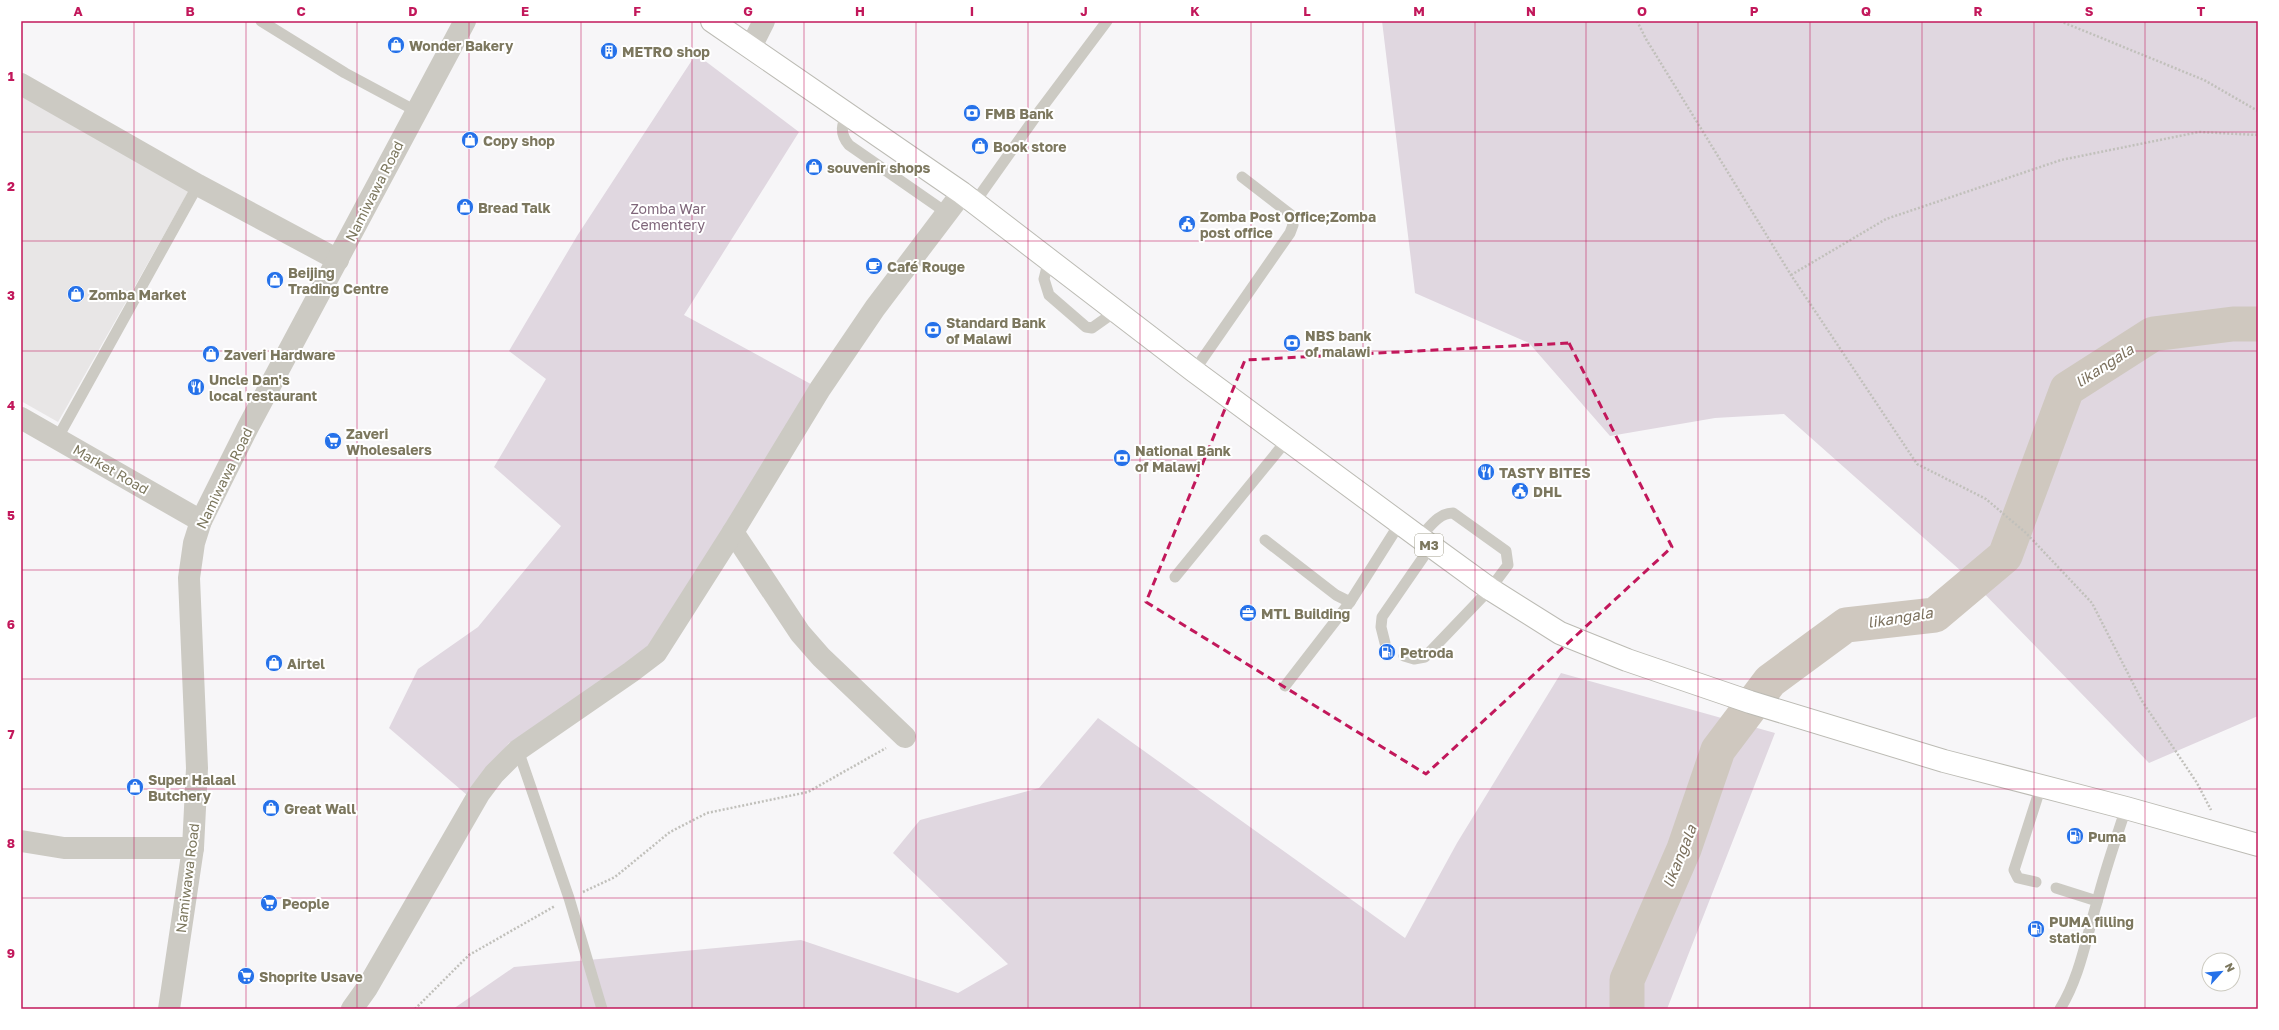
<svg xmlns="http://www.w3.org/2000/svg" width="2279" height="1030" viewBox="0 0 2279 1030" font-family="'Golos Text',sans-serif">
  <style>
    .built { fill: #e8e6e6 }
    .green { fill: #e0d7e0 }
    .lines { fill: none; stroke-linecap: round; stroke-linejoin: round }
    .river { stroke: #cfc8bf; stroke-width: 35 }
    .trunk-casing { stroke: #bcbbb4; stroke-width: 24 }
    .path { stroke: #c1c0bb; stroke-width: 2.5; stroke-dasharray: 2 2; stroke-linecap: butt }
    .service { stroke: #cccac3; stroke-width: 11 }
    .minor { stroke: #cccac3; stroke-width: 22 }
    .tertiary { stroke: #cccac3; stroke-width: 22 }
    .trunk { stroke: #fff; stroke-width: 22 }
    .marked { fill: none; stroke: #c2185b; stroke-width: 3; stroke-dasharray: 8 5; stroke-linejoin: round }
    .grid { fill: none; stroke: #c2185b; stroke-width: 1; stroke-opacity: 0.55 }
    .labels { text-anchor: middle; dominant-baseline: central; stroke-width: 4; stroke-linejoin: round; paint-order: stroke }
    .shield { fill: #fff; stroke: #a3a08e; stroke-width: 1 }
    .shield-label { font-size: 13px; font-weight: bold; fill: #7c775e }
    .poi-label { font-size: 14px; font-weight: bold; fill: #7c775e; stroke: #fff; text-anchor: start }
    .street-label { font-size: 14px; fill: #7c775e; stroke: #fff }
    .park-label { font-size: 14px; fill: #7f667a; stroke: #fff }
    .water-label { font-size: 15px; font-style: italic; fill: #7c715e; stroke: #fff }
    .neatline { fill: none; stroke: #c2185b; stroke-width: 1.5 }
    .grid-label { font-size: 13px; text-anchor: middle; font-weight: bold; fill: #c2185b }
  </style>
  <rect width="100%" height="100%" fill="#f7f6f8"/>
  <!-- built -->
  <polygon class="built" points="21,90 191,187 58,422 21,401"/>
  <!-- green -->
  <g class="green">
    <polygon points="1382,21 2258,21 2258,716 2149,763 1969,578 1784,414 1715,418 1610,436 1529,343 1415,293"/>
    <polygon points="696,54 799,132 684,315 820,389 659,658 509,743 467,795 389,728 418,669 478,627 561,526 494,467 546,379 509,351 577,236"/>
    <polygon points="1561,673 1775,733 1667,1009 453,1009 514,967 801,940 958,993 1008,964 893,853 920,820 1039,788 1098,718 1405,938 1457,843"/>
  </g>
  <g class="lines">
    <!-- river -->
    <polyline class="river" points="1627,1009 1627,980 1684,849 1718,750 1770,681 1846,625 1935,615 2005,556 2067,389 2153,334 2233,324 2258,324"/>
    <defs>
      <polyline id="trunk" points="712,21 962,193 1194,371 1431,546 1490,589 1560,633 1627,660 1750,702 1944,761 2126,808 2258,845"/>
    </defs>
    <!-- trunk casing -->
    <use href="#trunk" class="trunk-casing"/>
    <!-- path -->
    <g class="path">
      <polyline points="1637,21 1646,39 1791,275 1917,464 1986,499 2026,533 2092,603 2142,701 2197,783 2211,810"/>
      <polyline points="2060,21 2204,80 2258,111"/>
      <polyline points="1791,275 1886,219 2061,160 2199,132 2258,135"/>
      <polyline points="583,892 615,877 670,832 707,813 808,792 886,748"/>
      <polyline points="415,1009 469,955 555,906"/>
    </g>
    <!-- service -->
    <g class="service">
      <polyline points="261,21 345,73 416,111"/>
      <path d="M847,112C842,125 839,133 849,145L947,213"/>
      <polyline points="975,202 1041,109 1107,21"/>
      <polyline points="1049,259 1044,279 1049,295 1086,327 1092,328 1116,311"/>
      <polyline points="1194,371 1290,233 1293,225 1290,214 1242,177"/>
      <polyline points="57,439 198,185"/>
      <polyline points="1265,540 1336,595 1350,602"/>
      <polyline points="1175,577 1287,440"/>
      <polyline points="1385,643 1381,627 1382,617 1431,546"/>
      <path d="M1404,656L1414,659L1425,657L1490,589L1508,565L1506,551L1453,513C1438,513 1430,527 1420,537"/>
      <polyline points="1285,686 1350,602 1400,523"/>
      <polyline points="518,750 569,898 602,1009"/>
      <polyline points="2036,882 2018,878 2014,870 2041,786"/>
      <polyline points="2056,888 2097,901"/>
      <path d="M2060,1009C2080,977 2086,938 2097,902C2105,870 2116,839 2126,808"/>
    </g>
    <!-- minor -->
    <g class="minor">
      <polyline points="21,84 198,185 338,260"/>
      <polyline points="21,418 201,521"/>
      <polyline points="733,532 800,633 821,657 905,737"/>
      <polyline points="21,841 64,848 193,848"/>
      <polyline points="352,1009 367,988 479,794 494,774 518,750 631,672 656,653 733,532 820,389 875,308 962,193"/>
    </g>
    <!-- tertiary -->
    <g class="tertiary">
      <polyline points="751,47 764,21"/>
      <polyline points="169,1009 193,848 197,768 189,578 194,543 201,521 248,427 465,21"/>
    </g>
    <!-- trunk -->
    <use href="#trunk" class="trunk"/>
  </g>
  <!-- marked area -->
  <path class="marked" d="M1569,343L1672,547L1426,774L1146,602L1245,360Z"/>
  <!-- grid -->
  <path class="grid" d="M134,21V1009M246,21V1009M357,21V1009M469,21V1009M581,21V1009M692,21V1009M804,21V1009M916,21V1009M1028,21V1009M1140,21V1009M1251,21V1009M1363,21V1009M1475,21V1009M1586,21V1009M1698,21V1009M1810,21V1009M1922,21V1009M2034,21V1009M2145,21V1009M21,132H2258M21,241H2258M21,351H2258M21,460H2258M21,570H2258M21,679H2258M21,789H2258M21,898H2258"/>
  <!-- icons -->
  <defs>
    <symbol id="shop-disc" viewBox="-11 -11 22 22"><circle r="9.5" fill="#2571e9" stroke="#fff"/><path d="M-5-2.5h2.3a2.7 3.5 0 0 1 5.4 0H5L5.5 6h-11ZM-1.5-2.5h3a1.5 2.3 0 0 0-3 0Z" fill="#fff"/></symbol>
    <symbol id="building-disc" viewBox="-11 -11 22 22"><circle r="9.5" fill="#2571e9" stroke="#fff"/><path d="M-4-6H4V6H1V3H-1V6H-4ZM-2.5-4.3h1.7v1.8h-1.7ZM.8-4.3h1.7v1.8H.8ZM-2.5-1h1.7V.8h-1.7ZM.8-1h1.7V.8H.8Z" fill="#fff"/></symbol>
    <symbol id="bank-disc" viewBox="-11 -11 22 22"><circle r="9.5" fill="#2571e9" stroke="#fff"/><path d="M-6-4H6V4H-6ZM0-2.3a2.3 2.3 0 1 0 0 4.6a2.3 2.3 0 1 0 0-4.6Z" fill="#fff"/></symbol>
    <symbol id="civic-disc" viewBox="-11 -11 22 22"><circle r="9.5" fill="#2571e9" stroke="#fff"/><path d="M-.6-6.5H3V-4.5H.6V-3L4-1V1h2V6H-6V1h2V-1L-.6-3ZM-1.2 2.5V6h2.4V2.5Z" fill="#fff"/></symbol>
    <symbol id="cafe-disc" viewBox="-11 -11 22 22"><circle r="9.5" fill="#2571e9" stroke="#fff"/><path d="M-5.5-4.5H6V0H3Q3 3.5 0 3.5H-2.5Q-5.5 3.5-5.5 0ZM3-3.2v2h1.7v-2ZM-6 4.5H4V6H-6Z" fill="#fff"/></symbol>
    <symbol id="restaurant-disc" viewBox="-11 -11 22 22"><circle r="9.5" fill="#2571e9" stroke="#fff"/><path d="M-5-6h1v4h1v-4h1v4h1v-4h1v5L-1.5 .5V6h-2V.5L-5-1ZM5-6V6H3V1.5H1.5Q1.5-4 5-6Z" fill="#fff"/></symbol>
    <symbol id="supermarket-disc" viewBox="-11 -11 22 22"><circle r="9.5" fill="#2571e9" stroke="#fff"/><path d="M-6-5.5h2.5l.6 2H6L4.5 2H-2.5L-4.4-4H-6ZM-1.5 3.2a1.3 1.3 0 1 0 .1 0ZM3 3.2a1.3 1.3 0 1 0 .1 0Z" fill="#fff"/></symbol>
    <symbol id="office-disc" viewBox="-11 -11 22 22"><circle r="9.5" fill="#2571e9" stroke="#fff"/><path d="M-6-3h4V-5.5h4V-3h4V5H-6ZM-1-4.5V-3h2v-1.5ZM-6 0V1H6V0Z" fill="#fff"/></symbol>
    <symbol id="fuel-disc" viewBox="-11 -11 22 22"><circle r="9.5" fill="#2571e9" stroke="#fff"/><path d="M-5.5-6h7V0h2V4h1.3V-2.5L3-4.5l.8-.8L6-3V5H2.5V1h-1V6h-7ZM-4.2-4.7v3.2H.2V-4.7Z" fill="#fff"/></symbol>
  </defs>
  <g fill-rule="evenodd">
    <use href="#shop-disc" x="386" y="35" width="20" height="20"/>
    <use href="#building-disc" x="599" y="41" width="20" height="20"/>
    <use href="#bank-disc" x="962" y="103" width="20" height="20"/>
    <use href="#shop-disc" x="460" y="130" width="20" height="20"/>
    <use href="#shop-disc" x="970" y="136" width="20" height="20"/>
    <use href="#shop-disc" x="804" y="157" width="20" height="20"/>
    <use href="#shop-disc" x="455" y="197" width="20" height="20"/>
    <use href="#civic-disc" x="1177" y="214" width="20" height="20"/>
    <use href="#cafe-disc" x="864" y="256" width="20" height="20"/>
    <use href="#shop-disc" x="265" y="270" width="20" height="20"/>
    <use href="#shop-disc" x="66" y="284" width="20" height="20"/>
    <use href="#bank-disc" x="923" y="320" width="20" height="20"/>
    <use href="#bank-disc" x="1282" y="333" width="20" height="20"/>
    <use href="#shop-disc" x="201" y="344" width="20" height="20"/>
    <use href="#restaurant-disc" x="186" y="377" width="20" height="20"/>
    <use href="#supermarket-disc" x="323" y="431" width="20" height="20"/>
    <use href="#bank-disc" x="1112" y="448" width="20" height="20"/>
    <use href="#restaurant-disc" x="1476" y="462" width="20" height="20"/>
    <use href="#civic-disc" x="1510" y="481" width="20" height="20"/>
    <use href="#office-disc" x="1238" y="603" width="20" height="20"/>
    <use href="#fuel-disc" x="1377" y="642" width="20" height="20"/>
    <use href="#shop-disc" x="264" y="653" width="20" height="20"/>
    <use href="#shop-disc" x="125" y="777" width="20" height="20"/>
    <use href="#shop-disc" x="261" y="798" width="20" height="20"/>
    <use href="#fuel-disc" x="2065" y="826" width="20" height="20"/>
    <use href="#supermarket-disc" x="259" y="893" width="20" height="20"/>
    <use href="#fuel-disc" x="2026" y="919" width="20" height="20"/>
    <use href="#supermarket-disc" x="236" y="966" width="20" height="20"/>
  </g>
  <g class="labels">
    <!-- shield labels -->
    <rect class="shield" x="1415" y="534" width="28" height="22" rx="3"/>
    <g class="shield-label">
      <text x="1429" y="545">M3</text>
    </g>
    <!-- poi labels -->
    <g class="poi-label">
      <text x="409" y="45">Wonder Bakery</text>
      <text x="622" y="51">METRO shop</text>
      <text x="985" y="113">FMB Bank</text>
      <text x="483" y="140">Copy shop</text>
      <text x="993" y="146">Book store</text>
      <text x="827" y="167">souvenir shops</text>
      <text x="478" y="207">Bread Talk</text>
      <text x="1200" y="216">Zomba Post Office;Zomba<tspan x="1200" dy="16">post office</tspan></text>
      <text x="887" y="266">Café Rouge</text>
      <text x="288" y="272">Beijing<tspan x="288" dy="16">Trading Centre</tspan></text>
      <text x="89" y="294">Zomba Market</text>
      <text x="946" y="322">Standard Bank<tspan x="946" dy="16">of Malawi</tspan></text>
      <text x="1305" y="335">NBS bank<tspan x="1305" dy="16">of malawi</tspan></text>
      <text x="224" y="354">Zaveri Hardware</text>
      <text x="209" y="379">Uncle Dan's<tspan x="209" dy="16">local restaurant</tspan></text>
      <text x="346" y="433">Zaveri<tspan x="346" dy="16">Wholesalers</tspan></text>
      <text x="1135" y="450">National Bank<tspan x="1135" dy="16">of Malawi</tspan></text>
      <text x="1499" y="472">TASTY BITES</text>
      <text x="1533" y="491">DHL</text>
      <text x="1261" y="613">MTL Building</text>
      <text x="1400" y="652">Petroda</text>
      <text x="287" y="663">Airtel</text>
      <text x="148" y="779">Super Halaal<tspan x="148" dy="16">Butchery</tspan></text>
      <text x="284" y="808">Great Wall</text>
      <text x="2088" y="836">Puma</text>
      <text x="282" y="903">People</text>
      <text x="2049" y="921">PUMA filling<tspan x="2049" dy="16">station</tspan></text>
      <text x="259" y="976">Shoprite Usave</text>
    </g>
    <!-- street labels -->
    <g class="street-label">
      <text transform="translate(374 191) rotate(-63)">Namiwawa Road</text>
      <text transform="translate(111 469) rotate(30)">Market Road</text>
      <text transform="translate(224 478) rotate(-64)">Namiwawa Road</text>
      <text transform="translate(187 878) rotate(-83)">Namiwawa Road</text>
    </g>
    <!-- park labels -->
    <g class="park-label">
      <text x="668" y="208">Zomba War<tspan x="668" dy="16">Cementery</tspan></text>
    </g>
    <!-- water labels -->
    <g class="water-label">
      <text transform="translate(2104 365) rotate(-33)">likangala</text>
      <text transform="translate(1900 617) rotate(-9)">likangala</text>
      <text transform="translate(1679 856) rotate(-68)">likangala</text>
    </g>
  </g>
  <!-- border -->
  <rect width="2279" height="1030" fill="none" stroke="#ffffff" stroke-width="44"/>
  <!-- north arrow -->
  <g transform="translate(2221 972) rotate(63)"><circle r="19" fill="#ffffff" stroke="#cbc9bf"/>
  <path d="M0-3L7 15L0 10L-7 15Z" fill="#2571e9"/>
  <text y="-6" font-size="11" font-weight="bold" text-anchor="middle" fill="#7c775e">N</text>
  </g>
  <rect x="22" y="22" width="2235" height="986" class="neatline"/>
  <g class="grid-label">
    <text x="78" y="16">A</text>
    <text x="190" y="16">B</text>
    <text x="301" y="16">C</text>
    <text x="413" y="16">D</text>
    <text x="525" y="16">E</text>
    <text x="637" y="16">F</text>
    <text x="748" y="16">G</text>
    <text x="860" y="16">H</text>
    <text x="972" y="16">I</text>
    <text x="1084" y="16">J</text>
    <text x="1195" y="16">K</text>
    <text x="1307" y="16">L</text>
    <text x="1419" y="16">M</text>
    <text x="1531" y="16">N</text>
    <text x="1642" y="16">O</text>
    <text x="1754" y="16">P</text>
    <text x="1866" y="16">Q</text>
    <text x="1978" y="16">R</text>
    <text x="2089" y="16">S</text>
    <text x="2201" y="16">T</text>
    <text x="11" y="81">1</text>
    <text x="11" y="191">2</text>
    <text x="11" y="300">3</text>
    <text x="11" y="410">4</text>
    <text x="11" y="520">5</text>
    <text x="11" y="629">6</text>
    <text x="11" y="739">7</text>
    <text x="11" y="848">8</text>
    <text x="11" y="958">9</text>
  </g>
</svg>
